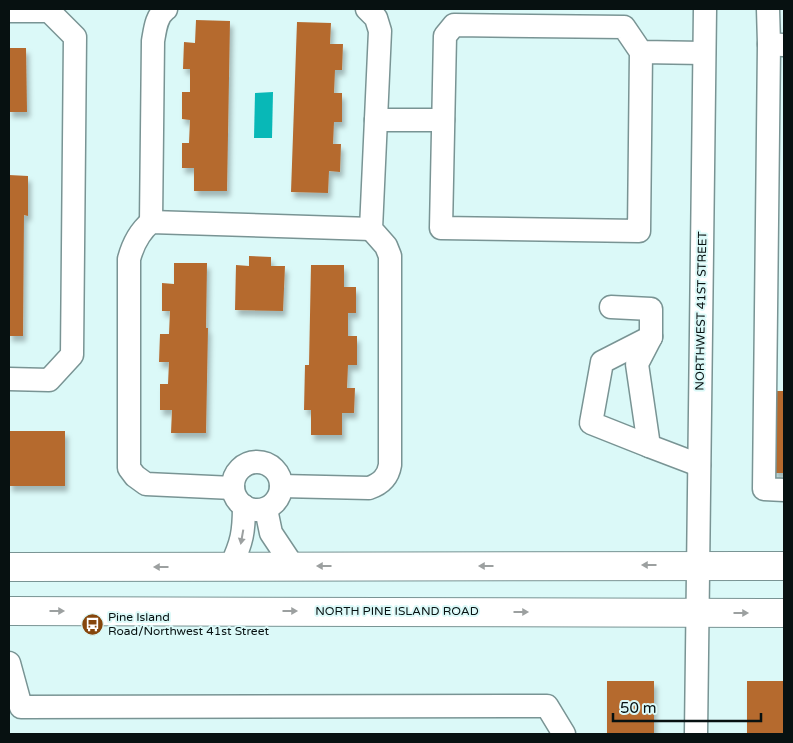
<svg xmlns="http://www.w3.org/2000/svg" width="793" height="743" viewBox="0 0 793 743" font-family="'Varela Round',sans-serif">
  <style>
    .water { fill: #08b8b7 }
    .building { fill: #b56a2f; filter: url(#shadow) }
    .lines { fill: none; stroke-linecap: round; stroke-linejoin: round }
    .minor-casing { stroke: #799494; stroke-width: 25 }
    .major-casing { stroke: #799494; stroke-width: 30 }
    .minor { stroke: #fff; stroke-width: 22 }
    .major { stroke: #fff; stroke-width: 28 }
    .oneway { fill: #9ca0a0 }
    .labels { text-anchor: middle; dominant-baseline: central; stroke-width: 4; stroke-linejoin: round; paint-order: stroke }
    .street-label { font-size: 12px; fill: #071111; stroke: #dbf9f8 }
    .poi-label { font-size: 12px; fill: #071111; stroke: #dbf9f8; text-anchor: start }
  </style>
  <defs>
    <filter id="shadow"><feDropShadow dx="3" dy="5.5" stdDeviation="2.5" flood-color="#0004"/></filter>
  </defs>
  <rect width="100%" height="100%" fill="#dbf9f8"/>
  <!-- water -->
  <polygon class="water" points="273,92 272,138 254,138 255,93"/>
  <!-- building -->
  <g class="building">
    <polygon points="196,20 230,21 227,191 194,191 194,168 182,168 182,143 189,143 190,120 182,119 182,92 190,92 190,69 183,69 184,42 195,43"/>
    <polygon points="297,22 331,23 330,44 343,44 342,70 335,70 334,93 342,93 342,122 334,122 333,144 341,144 340,172 329,171 328,193 291,192"/>
    <polygon points="9,48 26,48 27,112 9,112"/>
    <polygon points="9,175 28,176 28,216 24,215 23,336 9,336"/>
    <polygon points="249,256 271,257 271,266 285,266 283,311 235,310 236,265 249,266"/>
    <polygon points="174,263 207,263 206,328 208,328 206,433 171,433 172,410 160,410 160,384 168,384 169,362 159,362 160,334 169,334 170,311 162,311 162,283 174,284"/>
    <polygon points="311,265 344,265 344,287 356,287 356,313 348,313 348,336 357,336 357,365 348,365 347,388 355,388 354,413 342,413 342,435 311,435 311,410 304,410 305,365 309,365"/>
    <polygon points="774,391 784,391 784,473 773,473"/>
    <rect x="9" y="431" width="56" height="55"/>
    <rect x="607" y="681" width="47" height="53"/>
    <rect x="747" y="681" width="37" height="53"/>
  </g>
  <g class="lines">
    <defs>
      <g id="minor">
        <polyline points="768,9 769,44 783,45"/>
        <polyline points="9,11 49,11 75,37 72,355 49,380 9,379"/>
        <polyline points="769,44 764,489 784,490"/>
        <polyline points="641,52 624,27 454,25 445,36 441,228 639,231 641,52 704,53"/>
        <polyline points="376,120 443,120"/>
        <path d="M151,222L153,41C155,30 156,16 166,9"/>
        <polyline points="611,307 651,309 651,337 637,364 649,446 699,465"/>
        <polyline points="649,446 591,423 602,362 651,337"/>
        <circle cx="257" cy="486" r="24"/>
        <path d="M281,486L369,488C381,484 388,477 390,465V256L386,246L371,229L380,31L376,18L367,9"/>
        <path d="M233,488L146,484L135,476L129,468V259C133,244 139,232 151,222L371,229"/>
        <polyline points="266,509 271,533 293,566"/>
        <path d="M231,566C242,542 244,532 244,506"/>
        <polyline points="9,663 21,707 547,706 564,734"/>
        <polyline points="696,734 705,9"/>
      </g>
      <g id="major">
        <polyline points="9,567 784,566"/>
        <polyline points="9,611 784,613"/>
      </g>
    </defs>
    <!-- minor casing -->
    <use href="#minor" class="minor-casing"/>
    <!-- major casing -->
    <use href="#major" class="major-casing"/>
    <!-- minor -->
    <use href="#minor" class="minor"/>
    <!-- major -->
    <use href="#major" class="major"/>
  </g>
  <!-- one-way arrows -->
  <defs><path id="oneway-solid" d="M-6-.8H1V-3.2L6.5 0L1 3.2V.8H-6Z" transform="scale(1.25)"/></defs>
  <g class="oneway">
    <use href="#oneway-solid" transform="translate(242 537) rotate(100)"/>
    <use href="#oneway-solid" transform="translate(649 565) rotate(180)"/>
    <use href="#oneway-solid" transform="translate(324 566) rotate(180)"/>
    <use href="#oneway-solid" transform="translate(486 566) rotate(180)"/>
    <use href="#oneway-solid" transform="translate(161 567) rotate(180)"/>
    <use href="#oneway-solid" transform="translate(57 611)"/>
    <use href="#oneway-solid" transform="translate(290 611)"/>
    <use href="#oneway-solid" transform="translate(521 612)"/>
    <use href="#oneway-solid" transform="translate(741 613)"/>
  </g>
  <!-- icons -->
  <defs>
    <symbol id="bus-disc" viewBox="-11 -11 22 22"><circle r="9.5" fill="#86460c" stroke="#dbf9f8"/><path d="M-5-6H5V4H4V6H2V4H-2V6H-4V4H-5ZM-3.5-4V0h7V-4ZM-3.5 1.2v1.5H-2V1.2ZM2 1.2v1.5H3.5V1.2Z" fill="#fff"/></symbol>
  </defs>
  <g fill-rule="evenodd">
    <use href="#bus-disc" x="80" y="612" width="25" height="25"/>
  </g>
  <g class="labels">
    <!-- street labels -->
    <g class="street-label">
      <text transform="translate(701 311) rotate(-89)">NORTHWEST 41ST STREET</text>
      <text x="397" y="611">NORTH PINE ISLAND ROAD</text>
    </g>
    <!-- poi labels -->
    <g class="poi-label">
      <text x="108" y="617">Pine Island<tspan x="108" dy="14">Road/Northwest 41st Street</tspan></text>
    </g>
  </g>
  <!-- border -->
  <rect width="793" height="743" fill="none" stroke="#071111" stroke-width="20"/>
  <!-- scale -->
  <path d="M613 713v8h148v-8" fill="none" stroke="#071111" stroke-width="2.5"/>
  <text x="620" y="713" font-size="15" fill="#071111" stroke="#dbf9f8" stroke-width="4" paint-order="stroke">50 m</text>
</svg>
